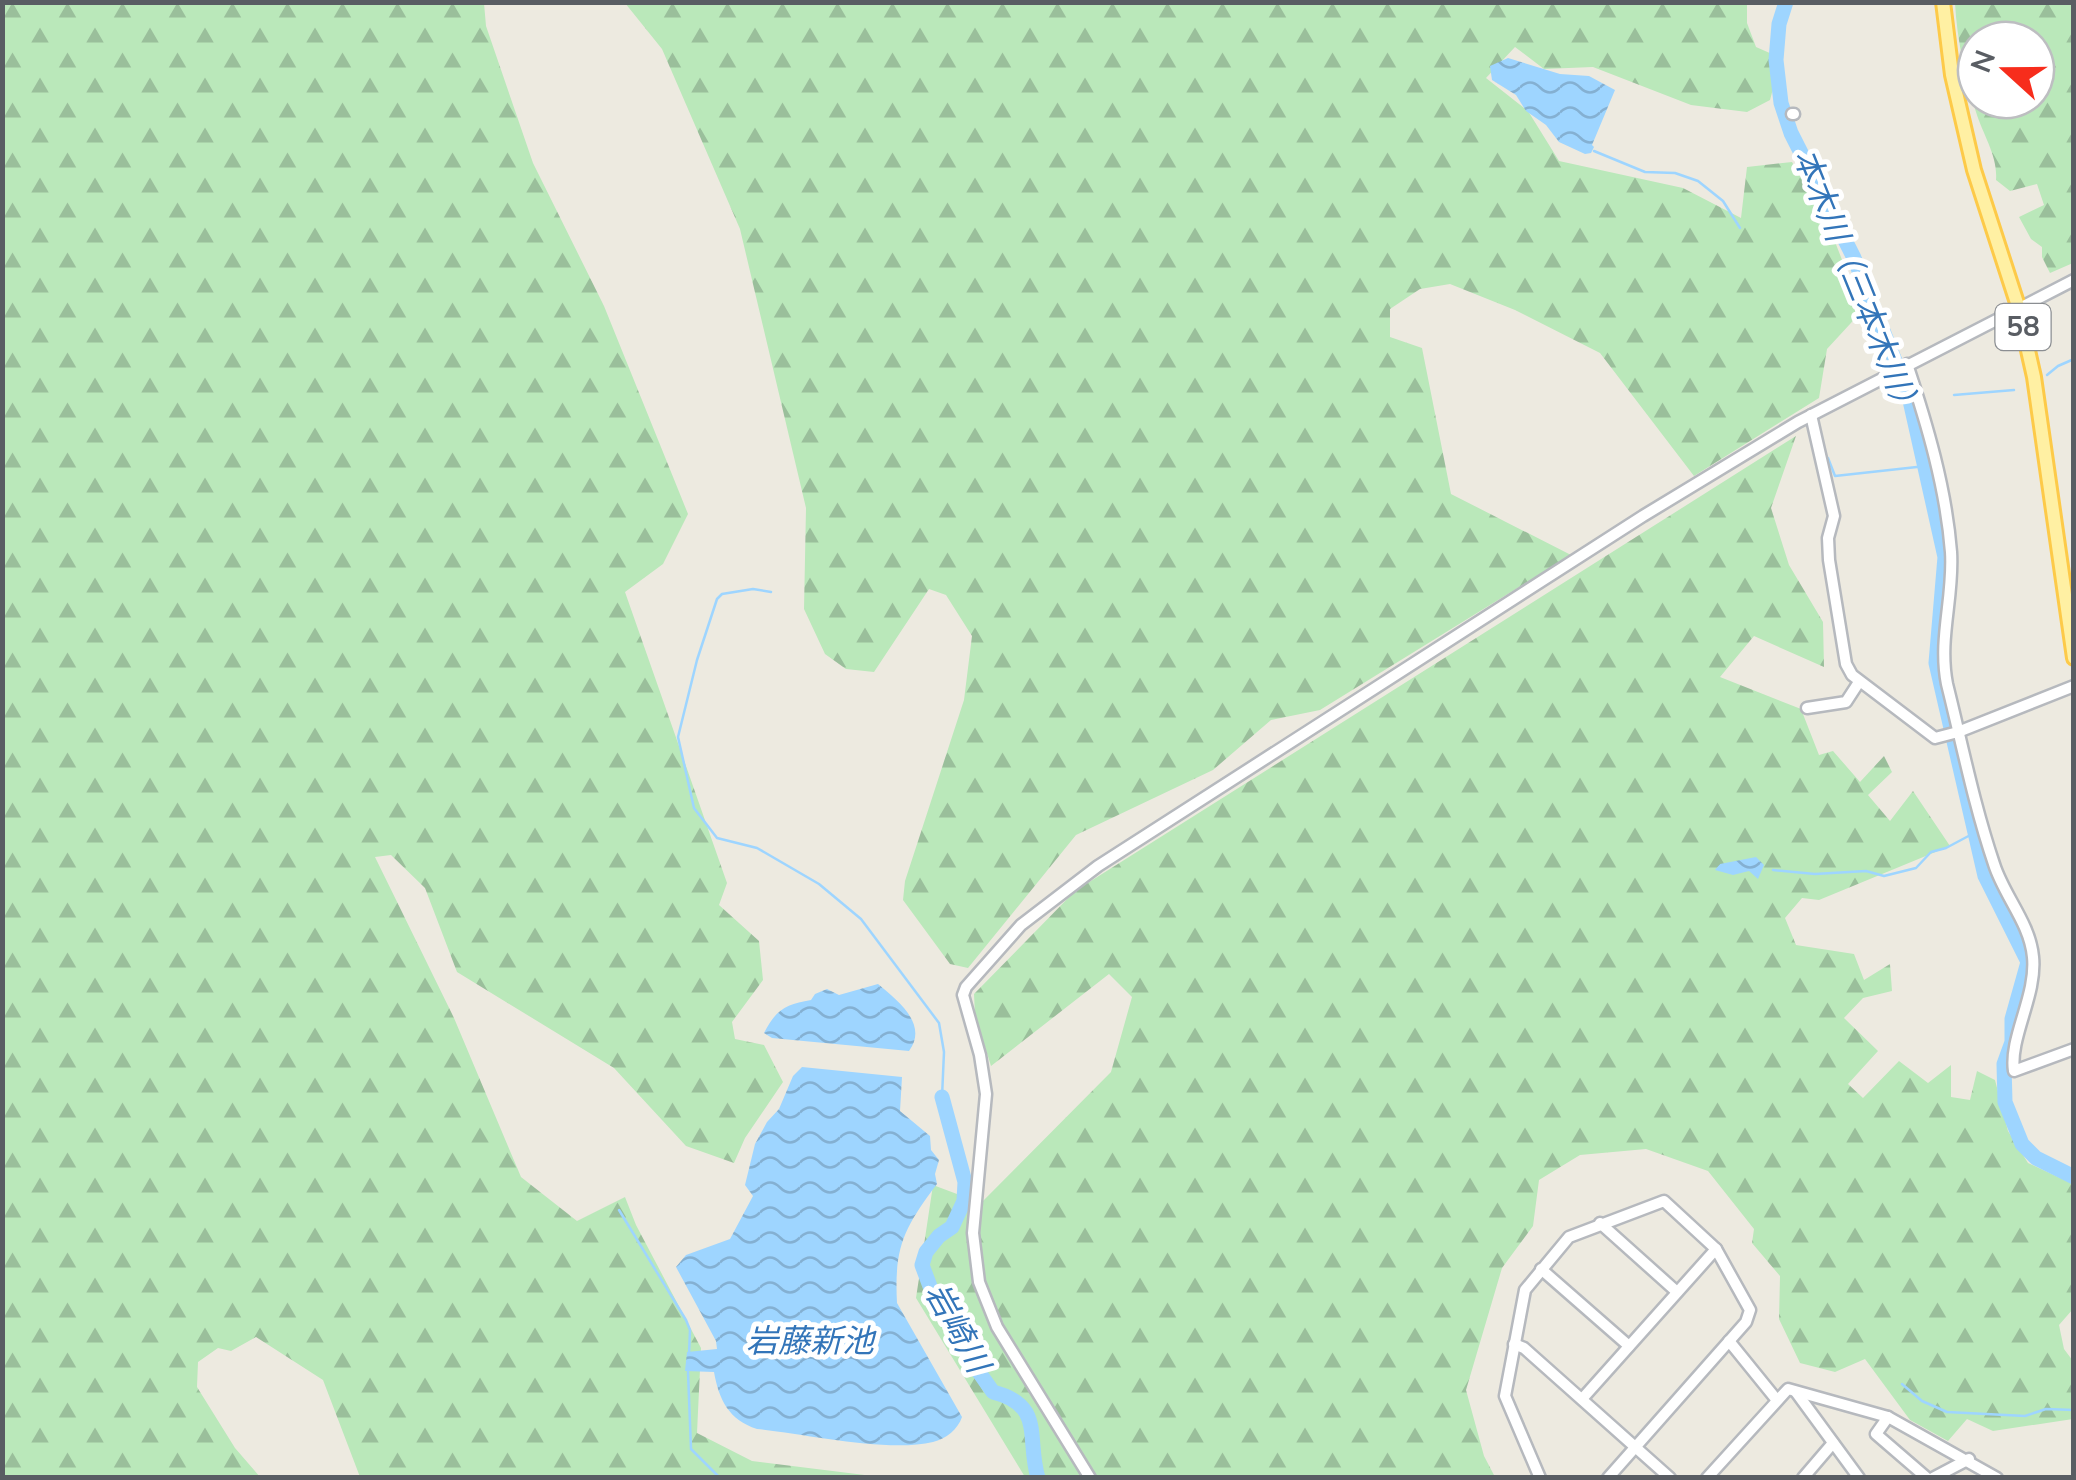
<svg xmlns="http://www.w3.org/2000/svg" width="2076" height="1480" viewBox="0 0 2076 1480" font-family="'Nunito Sans','Noto Sans JP',sans-serif">
  <style>
    .forest { fill: url(#forest-firs); fill-rule: evenodd }
    .water { fill: url(#water-waves) }
    .lines { fill: none; stroke-linecap: round; stroke-linejoin: round }
    .stream { stroke: #9ed5ff; stroke-width: 2.5 }
    .river { stroke: #9ed5ff; stroke-width: 15 }
    .minor-casing { stroke: #b6b9be; stroke-width: 15 }
    .major-casing { stroke: #fdca49; stroke-width: 18 }
    .minor { stroke: #fff; stroke-width: 10 }
    .major { stroke: #fff0a3; stroke-width: 12 }
    .labels { text-anchor: middle; dominant-baseline: central; stroke-width: 10; stroke-linejoin: round; paint-order: stroke }
    .shield { fill: #fff; stroke: #8b8e92; stroke-width: 2.5 }
    .shield-label { font-size: 28px; font-weight: bold; fill: #595d63 }
    .water-label { font-size: 32px; font-style: italic; fill: #3375b9; stroke: #fff }
  </style>
  <defs>
    <pattern id="forest-firs" width="22" height="20" patternUnits="userSpaceOnUse" patternTransform="scale(2.5)"><rect width="22" height="20" fill="#bae8ba"/><path d="M5 1l3.5 6h-7zM16 11l3.5 6h-7z" fill="#9abf9b"/></pattern>
    <pattern id="water-waves" width="16" height="10" patternUnits="userSpaceOnUse" patternTransform="scale(2.5)"><rect width="16" height="10" fill="#9ed5ff"/><path d="M0 5q4-4 8 0t8 0" fill="none" stroke="#84b0d2"/></pattern>
  </defs>
  <rect width="100%" height="100%" fill="#edeae0"/>
  <!-- forest -->
  <g class="forest">
    <polygon points="3,3 484,3 486,26 533,163 604,306 688,514 663,564 625,592 727,883 719,905 759,941 763,980 732,1022 735,1039 764,1045 783,1082 745,1138 734,1163 686,1146 614,1068 457,972 425,888 391,855 375,857 454,1018 521,1177 577,1221 625,1197 636,1225 701,1348 697,1433 752,1461 889,1478 360,1477 323,1380 256,1337 231,1351 218,1348 198,1362 197,1387 235,1448 260,1477 3,1478"/>
    <polygon points="625,3 1747,3 1747,23 1756,47 1772,54 1774,85 1770,100 1747,112 1691,105 1593,67 1544,69 1515,47 1486,78 1528,111 1559,161 1683,188 1741,218 1747,167 1792,162 1830,229 1862,311 1827,349 1819,398 1694,476 1600,353 1515,310 1450,284 1420,289 1390,309 1390,337 1422,348 1451,494 1571,555 1320,710 1271,720 1213,770 1076,835 968,968 950,964 903,900 905,881 964,700 972,636 946,595 929,589 874,672 846,669 825,654 804,609 806,508 740,229 662,49"/>
    <path d="M1955,3H2073V263L2050,273L2042,257V247L2031,239L2019,217L2044,205L2037,184L2010,191L1996,180C1998,156 1983,135 1976,112C1965,78 1957,39 1955,3ZM1987,28L2014,32L2015,40H2036V100H1976V40H1982L1981,32Z"/>
    <polygon points="1796,436 1771,508 1789,565 1823,622 1824,667 1754,636 1720,677 1801,709 1819,755 1833,751 1860,782 1884,756 1892,772 1868,795 1890,821 1913,791 1950,846 1819,900 1802,898 1785,918 1796,945 1854,954 1864,980 1890,964 1892,991 1863,998 1844,1018 1878,1051 1848,1084 1863,1098 1899,1061 1928,1083 1951,1065 1951,1097 1970,1100 1977,1071 1995,1080 2008,1131 2028,1163 2073,1184 2073,1309 2059,1325 2064,1349 2073,1361 2073,1419 1993,1431 1967,1419 1948,1441 1910,1420 1865,1359 1835,1372 1800,1363 1779,1319 1780,1276 1752,1243 1754,1229 1708,1171 1646,1149 1580,1155 1539,1180 1533,1226 1502,1268 1466,1390 1484,1456 1495,1477 1025,1477 916,1298 933,1185 981,1203 1111,1072 1132,997 1109,974 991,1066 975,1015 974,994 1075,891"/>
  </g>
  <!-- water -->
  <g class="water">
    <polygon points="1508,58 1560,74 1589,76 1615,90 1592,145 1594,147 1591,153 1585,154 1559,142 1546,125 1526,111 1516,95 1492,80 1490,66"/>
    <polygon points="1756,857 1764,865 1758,879 1749,871 1733,875 1715,870 1720,864"/>
    <path d="M878,984C897,1000 929,1024 909,1051L772,1038L764,1033C776,1009 787,1004 811,1000L815,994L827,989L839,995Z"/>
    <path d="M802,1067L902,1077L900,1111L930,1136L931,1150L939,1160L935,1174L937,1184C904,1228 894,1247 897,1303L962,1417C958,1429 946,1439 933,1442C888,1453 805,1434 757,1429C729,1420 719,1400 714,1372L685,1371L687,1352L717,1349L716,1341L676,1267L686,1255L730,1239L753,1196L745,1185L755,1144L767,1122L779,1109L793,1076Z"/>
  </g>
  <g class="lines">
    <!-- stream -->
    <g class="stream">
      <polyline points="1594,151 1645,172 1675,173 1698,181 1723,201 1740,228"/>
      <polyline points="2047,375 2058,366 2074,359"/>
      <polyline points="1954,395 2014,390"/>
      <polyline points="1828,458 1835,476 1926,466"/>
      <polyline points="771,592 753,589 722,594 717,599 697,660 678,737 694,808 717,838 757,848 819,884 861,919 939,1023 944,1052 942,1097"/>
      <polyline points="1773,870 1815,874 1866,871 1884,876 1916,868 1931,852 1946,848 1976,832"/>
      <polyline points="619,1210 686,1320 690,1330 689,1354"/>
      <polyline points="688,1372 691,1449 720,1478"/>
      <polyline points="1902,1384 1922,1401 1947,1412 2025,1416 2046,1409 2074,1410"/>
    </g>
    <!-- river -->
    <g class="river">
      <polyline points="1786,2 1779,24 1776,60 1781,103 1791,133 1854,258 1909,396 1945,557 1936,663 1985,876 2028,962 2012,1019 2012,1042 2004,1064 2005,1102 2022,1144 2036,1158 2074,1177"/>
      <path d="M942,1097L965,1182L964,1201L952,1227L939,1236L926,1252L922,1265L940,1313L972,1348L976,1368L993,1392C1045,1405 1026,1438 1038,1478"/>
    </g>
    <defs>
      <g id="minor">
        <polyline points="1792,114 1794,114"/>
        <path d="M1907,364C1927,424 1946,488 1951,552C1954,597 1938,639 1947,684C1962,744 1974,805 1994,864C2004,896 2030,923 2033,957C2037,995 2009,1038 2014,1071L2074,1049"/>
        <polyline points="1811,415 1834,516 1828,538 1829,560 1846,664 1852,675 1935,738 1958,732 2074,686"/>
        <polyline points="1807,708 1846,702 1859,682"/>
        <polyline points="1600,1223 1677,1292"/>
        <polyline points="1541,1269 1629,1346"/>
        <polyline points="1729,1341 1776,1399"/>
        <polyline points="1514,1344 1524,1348 1670,1478"/>
        <polyline points="1796,1392 1859,1478"/>
        <polyline points="1582,1399 1716,1249"/>
        <polyline points="1888,1417 1876,1434 1927,1478"/>
        <polyline points="1090,1478 997,1327 979,1282 973,1233 986,1094 980,1055 963,995 966,987 1021,925 1098,866 1643,516 1798,422 2074,280"/>
        <polyline points="1540,1478 1505,1396 1525,1290 1569,1237 1664,1201 1716,1249 1750,1310 1746,1322 1608,1478"/>
        <polyline points="1707,1478 1788,1389 1888,1417 1997,1478"/>
        <polyline points="1803,1478 1833,1443"/>
        <polyline points="1933,1478 1969,1459"/>
      </g>
      <polyline id="major" points="1943,2 1952,75 1974,170 2018,306 2034,377 2074,658"/>
    </defs>
    <!-- minor casing -->
    <use href="#minor" class="minor-casing"/>
    <!-- major casing -->
    <use href="#major" class="major-casing"/>
    <!-- minor -->
    <use href="#minor" class="minor"/>
    <!-- major -->
    <use href="#major" class="major"/>
  </g>
  <g class="labels">
    <!-- shield labels -->
    <rect class="shield" x="1995.5" y="304" width="55" height="46" rx="8"/>
    <g class="shield-label">
      <text x="2023" y="327">58</text>
    </g>
    <!-- water labels -->
    <g class="water-label">
      <text transform="translate(1857 284) rotate(68)">本木川（三本木川）</text>
      <text transform="translate(957 1328) rotate(61)">岩崎川</text>
      <text x="810" y="1341">岩藤新池</text>
    </g>
  </g>
  <!-- border -->
  <rect width="2076" height="1480" fill="none" stroke="#595d63" stroke-width="10"/>
  <!-- north arrow -->
  <g transform="translate(2006 70) rotate(291)"><circle r="48" fill="#ffffff" stroke="#bdbec1" stroke-width="2.5"/>
  <path d="M0-8L18 38L0 25L-18 38Z" fill="#f72d1c"/>
  <text y="-15" font-size="28" font-weight="bold" text-anchor="middle" fill="#595d63">N</text>
  </g>
</svg>
